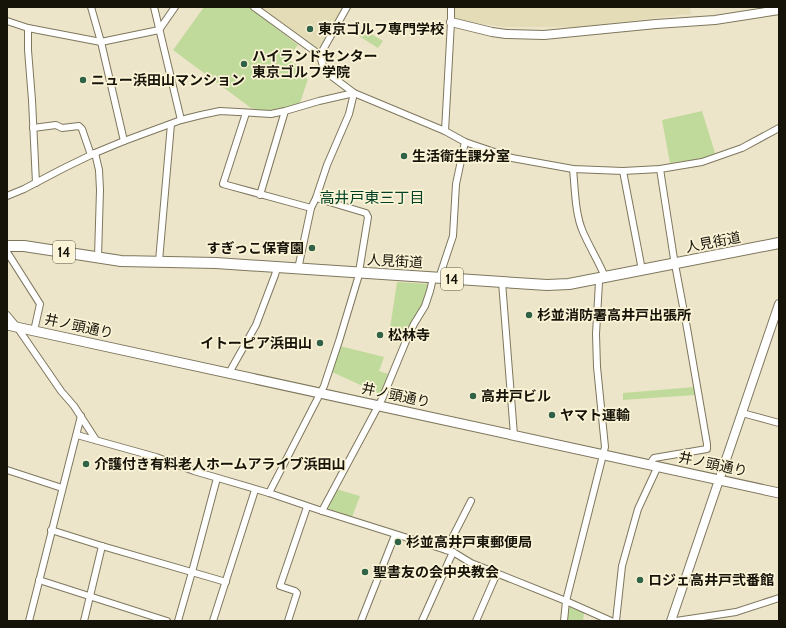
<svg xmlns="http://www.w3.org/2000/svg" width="786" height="628" viewBox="0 0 786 628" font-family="Cabin,'Noto Sans JP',sans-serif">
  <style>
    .built { fill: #e4dbb7 }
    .green { fill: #c0da9b }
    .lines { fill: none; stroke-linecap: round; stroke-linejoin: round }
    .minor-casing { stroke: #7e775e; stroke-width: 8 }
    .tertiary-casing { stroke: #7e775e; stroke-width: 10 }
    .secondary-casing { stroke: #7e775e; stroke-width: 11 }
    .primary-casing { stroke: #7e775e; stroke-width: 12 }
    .minor { stroke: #fff; stroke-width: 6 }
    .tertiary { stroke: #fff; stroke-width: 8 }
    .secondary { stroke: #fff; stroke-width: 9 }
    .primary { stroke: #fff; stroke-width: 10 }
    .poi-dot { fill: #2f6246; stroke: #faf3d6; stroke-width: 1.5 }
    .labels { text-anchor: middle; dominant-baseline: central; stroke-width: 3.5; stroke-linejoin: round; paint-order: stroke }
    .shield { fill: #faf3d6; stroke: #5a5646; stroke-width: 1 }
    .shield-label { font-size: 13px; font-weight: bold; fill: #161309 }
    .poi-label { font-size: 14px; font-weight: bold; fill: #161309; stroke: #faf3d6; text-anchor: start }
    .street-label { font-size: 14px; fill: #161309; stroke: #faf3d6 }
    .neighbourhood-label { font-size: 15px; fill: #004125; stroke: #faf3d6 }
  </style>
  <rect width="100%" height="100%" fill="#ede5c9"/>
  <!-- built -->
  <g class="built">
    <polygon points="260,7 344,7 319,51"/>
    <polygon points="455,7 690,7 691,14 578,27 504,27 458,20 455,18"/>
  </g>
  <!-- green -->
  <g class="green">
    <polygon points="204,7 249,7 298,45 287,58 304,71 303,77 308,79 300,103 279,110 266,111 251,108 173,50"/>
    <polygon points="363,29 383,41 378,48 359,36"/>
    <polygon points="702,111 715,153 701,159 670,163 662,120"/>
    <path d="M397,282L428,284C426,304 413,322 403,340L392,337L394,329L390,328Z"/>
    <polygon points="340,346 384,357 379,371 388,374 380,394 332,372"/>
    <polygon points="694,387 695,395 623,400 623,393"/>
    <polygon points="336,489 360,496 352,517 327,508"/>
    <polygon points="568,606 584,613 583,621 566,621"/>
  </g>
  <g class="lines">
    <defs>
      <g id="minor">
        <polyline points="91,7 101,42 124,141"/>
        <polyline points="154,7 181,120"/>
        <polyline points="254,7 320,55 322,63 326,72 354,93 445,131 465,142 512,158 573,169 623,171 660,169 702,162 742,148 779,128"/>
        <polyline points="7,21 28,28 101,42 159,30 175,7"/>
        <polyline points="28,28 28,50 32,100 36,183"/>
        <polyline points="320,55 347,7"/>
        <polyline points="246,113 223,184 311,208"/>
        <polyline points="33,128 56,125 62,128 79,126 82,129 91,155"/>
        <polyline points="445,131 451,22 451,7"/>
        <polyline points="95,153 99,170 100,190 98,257"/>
        <path d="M573,169C575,189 575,214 583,232C590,248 599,262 605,277"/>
        <polyline points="623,171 642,270"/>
        <polyline points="260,195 285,111"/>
        <polyline points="7,196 24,189 64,168 95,153 124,141 181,120 201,115 220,111 271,114 285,111 319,101 354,93 349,114 327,165 316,198 311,208 298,269"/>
        <polyline points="7,252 40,304 34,331"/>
        <polyline points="159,261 171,124"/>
        <polyline points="439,278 453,236 456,184 465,142"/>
        <polyline points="502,282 514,435"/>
        <polyline points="7,315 17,327 61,391 74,406 96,440"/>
        <polyline points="229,373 256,325 275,275 277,268"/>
        <polyline points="742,413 779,423"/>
        <polyline points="77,435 156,457 194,471 269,493 322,511 446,550 453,552 471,563 566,601 611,621"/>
        <polyline points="649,465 654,458 707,449 707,444 687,328 674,259 660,169"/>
        <polyline points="7,470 62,488"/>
        <polyline points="269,493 324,386 339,341 358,278 368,217 366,213 316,198"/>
        <polyline points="322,511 382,399 406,341 414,324 425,306 430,291 433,278"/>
        <polyline points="51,530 102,546 226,582"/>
        <polyline points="446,550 471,501"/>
        <polyline points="39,580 167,621"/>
        <polyline points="29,621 81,416"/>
        <polyline points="84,621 102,546"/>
        <polyline points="178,621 192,572 217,478"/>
        <polyline points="213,621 255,490"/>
        <polyline points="288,621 297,593 295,591 280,586 307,507"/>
        <polyline points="361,621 395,535"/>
        <polyline points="422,621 453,552"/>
        <polyline points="476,621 497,573"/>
        <polyline points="564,621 566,601 605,447 597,367 596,334 599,282 598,278"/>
        <polyline points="616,621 622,566 638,509 658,466"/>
        <polyline points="676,621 736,612 779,598"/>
      </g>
      <g id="tertiary">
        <polyline points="451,22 492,32 506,34 544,35 656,24 715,20 779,10"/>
        <polyline points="671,621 779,304"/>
      </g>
      <polyline id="secondary" points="7,325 779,493"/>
      <polyline id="primary" points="7,246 24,246 121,261 216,263 547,285 569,284 779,243"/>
    </defs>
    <!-- minor casing -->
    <use href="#minor" class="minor-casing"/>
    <!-- tertiary casing -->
    <use href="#tertiary" class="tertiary-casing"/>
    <!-- secondary casing -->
    <use href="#secondary" class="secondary-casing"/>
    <!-- primary casing -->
    <use href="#primary" class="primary-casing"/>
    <!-- minor -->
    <use href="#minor" class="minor"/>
    <!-- tertiary -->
    <use href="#tertiary" class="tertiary"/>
    <!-- secondary -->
    <use href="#secondary" class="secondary"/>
    <!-- primary -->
    <use href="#primary" class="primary"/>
  </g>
  <!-- markers -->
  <g class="poi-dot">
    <circle cx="310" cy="29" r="4"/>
    <circle cx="244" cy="64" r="4"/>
    <circle cx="83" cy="80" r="4"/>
    <circle cx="404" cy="156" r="4"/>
    <circle cx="312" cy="248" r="4"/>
    <circle cx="529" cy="315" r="4"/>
    <circle cx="380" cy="335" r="4"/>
    <circle cx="320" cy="343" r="4"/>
    <circle cx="473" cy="396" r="4"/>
    <circle cx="552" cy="415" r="4"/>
    <circle cx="86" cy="464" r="4"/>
    <circle cx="398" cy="542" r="4"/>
    <circle cx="365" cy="572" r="4"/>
    <circle cx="640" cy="580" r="4"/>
  </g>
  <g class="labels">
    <!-- shield labels -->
    <g class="shield">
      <rect x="53" y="241" width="22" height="22" rx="3"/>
      <rect x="441" y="268" width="22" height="22" rx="3"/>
    </g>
    <g class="shield-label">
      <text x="64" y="252">14</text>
      <text x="452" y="279">14</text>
    </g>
    <!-- poi labels -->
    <g class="poi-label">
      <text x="318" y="29">東京ゴルフ専門学校</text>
      <text x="252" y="56">ハイランドセンター<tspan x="252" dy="16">東京ゴルフ学院</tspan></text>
      <text x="91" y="80">ニュー浜田山マンション</text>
      <text x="412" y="156">生活衛生課分室</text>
      <text x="304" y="248" text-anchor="end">すぎっこ保育園</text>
      <text x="537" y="315">杉並消防署高井戸出張所</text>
      <text x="388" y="335">松林寺</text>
      <text x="312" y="343" text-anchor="end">イトーピア浜田山</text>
      <text x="481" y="396">高井戸ビル</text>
      <text x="560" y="415">ヤマト運輸</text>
      <text x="94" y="464">介護付き有料老人ホームアライブ浜田山</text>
      <text x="406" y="542">杉並高井戸東郵便局</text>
      <text x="373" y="572">聖書友の会中央教会</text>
      <text x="648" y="580">ロジェ高井戸弐番館</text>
    </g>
    <!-- street labels -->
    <g class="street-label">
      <text transform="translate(713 242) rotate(-11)">人見街道</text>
      <text transform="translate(395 261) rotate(3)">人見街道</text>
      <text transform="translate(79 326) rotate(12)">井ノ頭通り</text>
      <text transform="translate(396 395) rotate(12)">井ノ頭通り</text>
      <text transform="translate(713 464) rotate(12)">井ノ頭通り</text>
    </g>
    <!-- neighbourhood labels -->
    <g class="neighbourhood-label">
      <text x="372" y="198">高井戸東三丁目</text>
    </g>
  </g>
  <!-- border -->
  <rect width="786" height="628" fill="none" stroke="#161309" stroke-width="16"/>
</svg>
